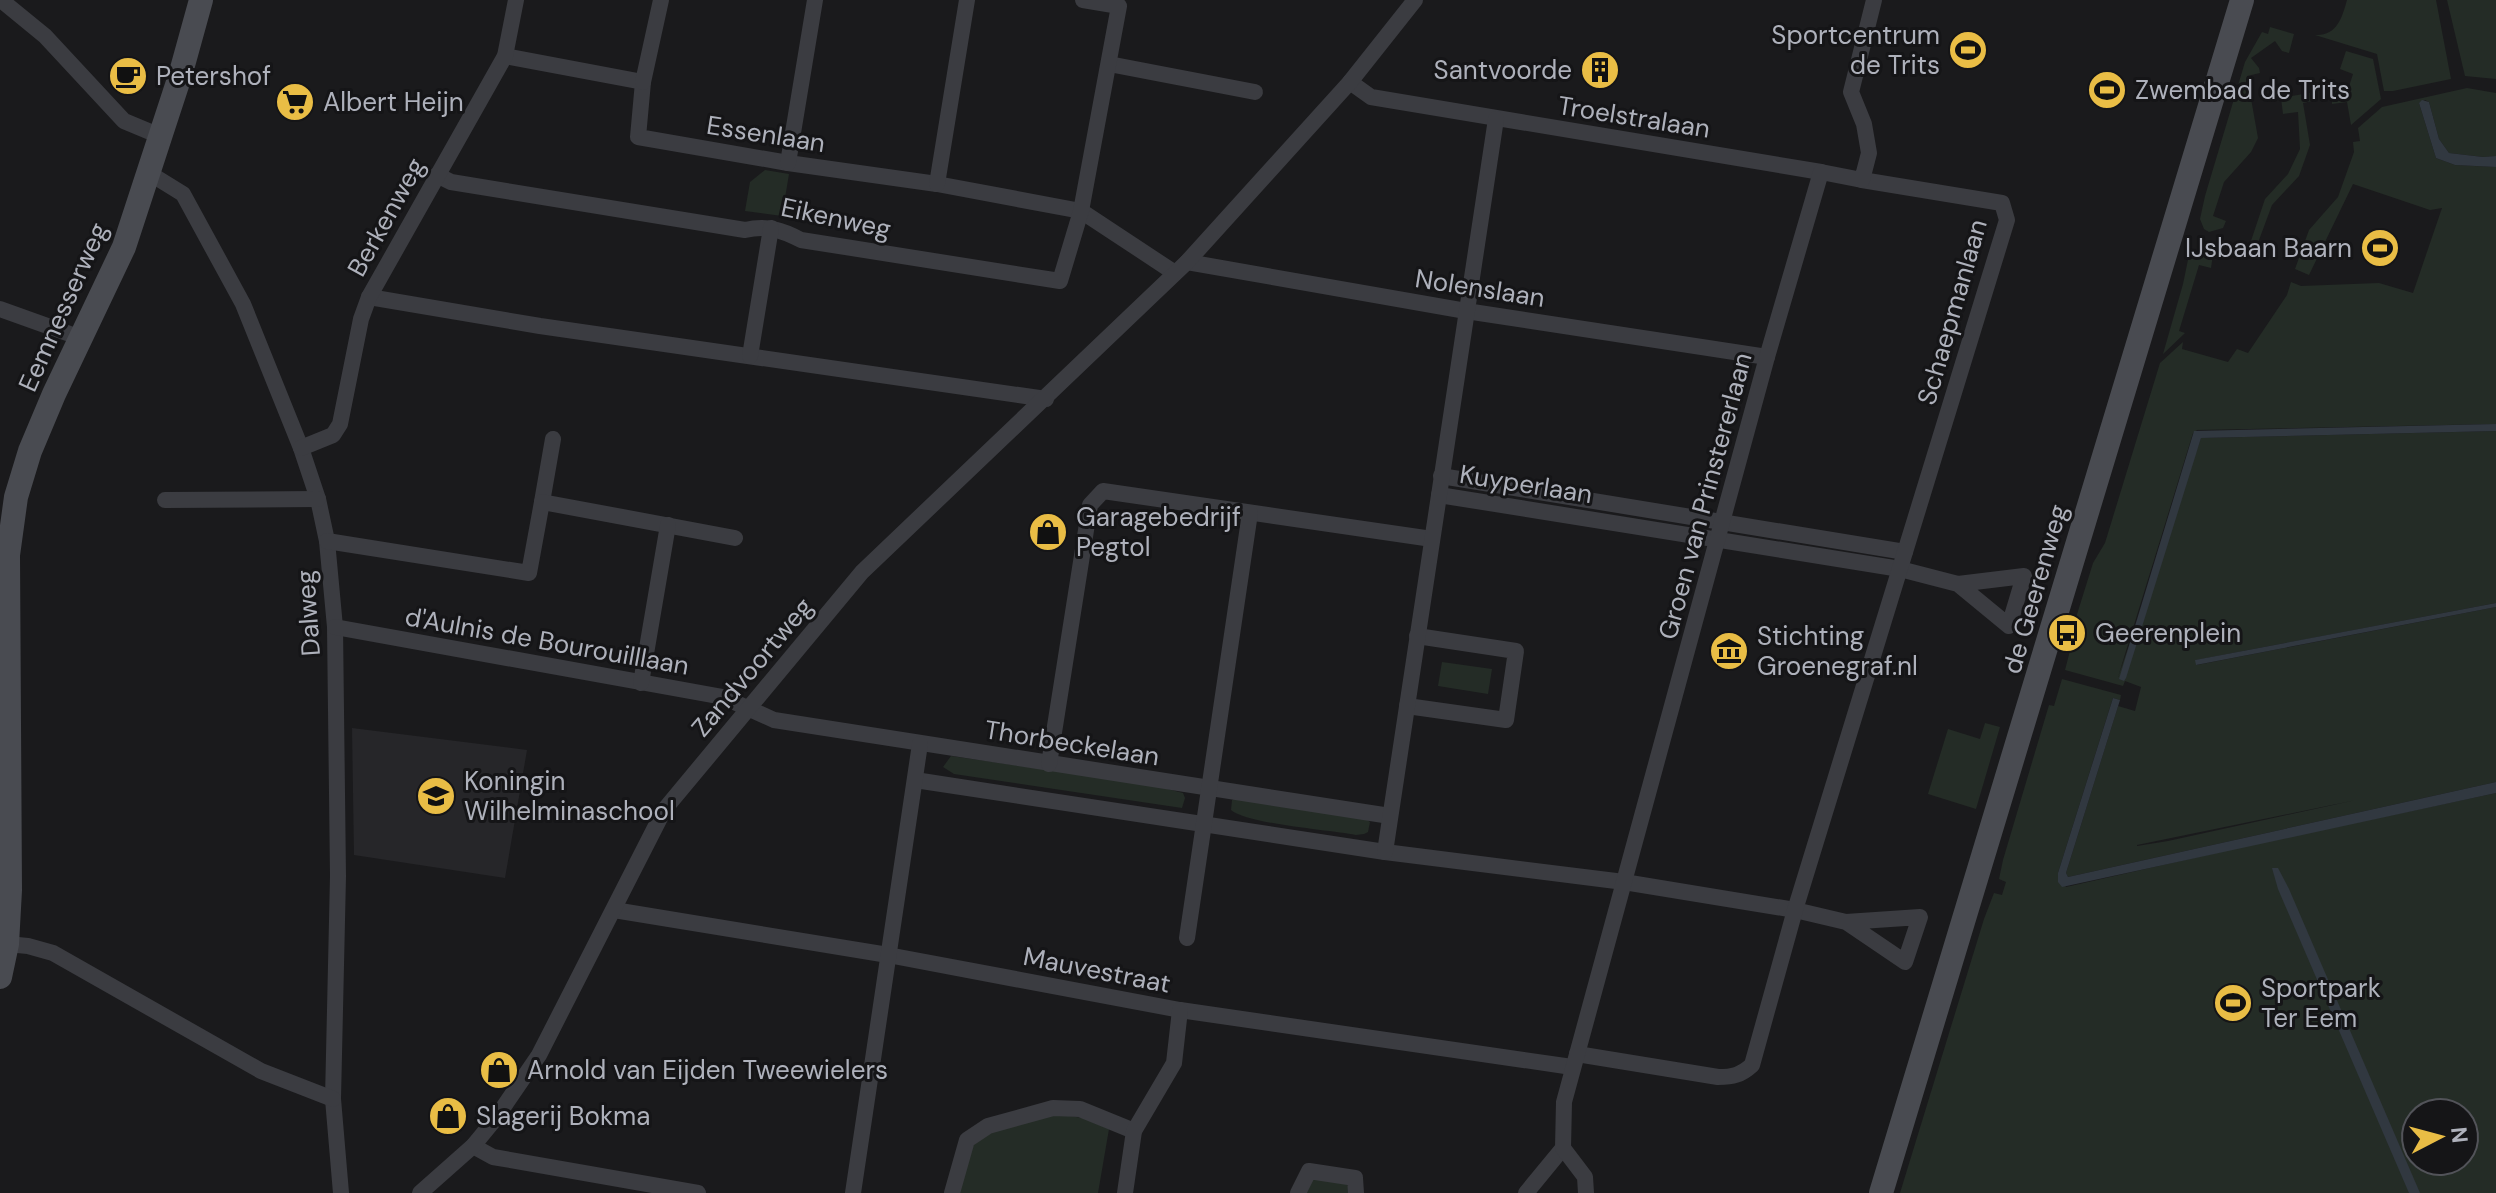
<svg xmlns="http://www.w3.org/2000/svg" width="2496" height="1193" viewBox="0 0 2496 1193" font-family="'DM Sans',sans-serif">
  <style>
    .built { fill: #262629 }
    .green { fill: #242c26; fill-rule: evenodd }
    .water { fill: #313840 }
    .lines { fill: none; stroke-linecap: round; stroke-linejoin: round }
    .street { stroke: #3b3c41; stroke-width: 16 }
    .secondary { stroke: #494b51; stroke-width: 24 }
    .labels { text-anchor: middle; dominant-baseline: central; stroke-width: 6; stroke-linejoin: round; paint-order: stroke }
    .poi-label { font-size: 26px; fill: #aeb1bb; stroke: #151517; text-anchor: start }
    .street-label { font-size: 26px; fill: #aeb1bb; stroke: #151517 }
  </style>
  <rect width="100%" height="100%" fill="#1a1a1c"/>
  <!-- built -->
  <polygon class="built" points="352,728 527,750 505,878 354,855"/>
  <!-- green -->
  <g class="green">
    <path d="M2347,0H2436L2451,79L2393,91H2384L2377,54L2315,35C2337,36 2342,18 2347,0Z"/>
    <polygon points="2447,0 2496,0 2496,79 2465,76"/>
    <polygon points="2270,27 2294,34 2289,53 2282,51 2275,41 2251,58 2259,68 2260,73 2247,76 2258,138 2251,152 2224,182 2213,216 2226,221 2223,228 2209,232 2204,229 2200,219 2205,196 2245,62 2262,32 2268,34"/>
    <polygon points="2346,51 2373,59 2381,99 2351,125 2347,102 2332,104 2332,90 2347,93 2353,74 2340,69"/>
    <path d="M2467,88L2496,93V156L2483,157L2449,153L2439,139L2429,102L2425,100L2419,103L2436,158L2455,165L2496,167V424L2197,430L2193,433L2118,677L2201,438L2496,431V603L2196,660L2197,665L2496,607V782L2068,877L2066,873L2118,706L2135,711L2141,687L2125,681L2123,686L2065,670L2072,643L2069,640L2093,563L2105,543L2160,363L2183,342L2182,349L2228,362L2237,349L2248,353L2287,295L2291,282L2301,286L2379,283L2413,293L2442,208L2430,210L2353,184L2309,275L2295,269L2309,230L2338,197L2354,152L2353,142L2360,141L2358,128L2382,107ZM2356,800L2168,841L2137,846V845Z"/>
    <polygon points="2315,92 2317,100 2303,103 2310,145 2299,176 2272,205 2252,259 2246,256 2265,199 2288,174 2300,149 2298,112 2283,114 2281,98"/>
    <polygon points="765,170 789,174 782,216 745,211 750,182"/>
    <polygon points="2201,248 2206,248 2213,254 2211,268 2199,265 2179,331 2185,333 2163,354 2183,284 2189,255"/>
    <polygon points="1442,662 1492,669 1488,694 1438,686"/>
    <path d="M2062,679L2121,695L2120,700L2113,698L2111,704L2058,873L2066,887L2251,845L2496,793V1193H1900L1984,919L1994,893L2002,895L2006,882L1999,879L2003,860L2049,705L2054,706ZM2416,1113H2464V1161H2416Z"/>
    <polygon points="1985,723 2000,727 1976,809 1928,794 1948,729 1980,739"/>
    <polygon points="951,756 1148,784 1183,793 1185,798 1182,808 954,774 943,767"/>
    <path d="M1237,797L1365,818L1370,822L1368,832L1364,834L1356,835C1330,830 1247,824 1231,810L1232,800Z"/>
    <path d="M1062,1115L1083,1118L1109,1129L1098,1193H959C963,1179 965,1163 971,1150C983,1125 1037,1117 1062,1115Z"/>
    <polygon points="1312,1177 1344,1182 1351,1189 1352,1193 1304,1193"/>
  </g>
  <!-- water -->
  <g class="water">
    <polygon points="2422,100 2429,102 2439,139 2449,153 2483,157 2496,156 2496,167 2455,165 2436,158 2419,103"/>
    <polygon points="2496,424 2496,431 2201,438 2126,678 2124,681 2119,679 2194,431"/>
    <polygon points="2496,603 2496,607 2196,665 2195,660"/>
    <polygon points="2113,698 2120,700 2066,873 2068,877 2496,782 2496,793 2062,887 2058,882 2058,873"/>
    <polygon points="2272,868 2278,868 2289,889 2420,1193 2409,1193 2278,889"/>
  </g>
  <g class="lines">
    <!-- street -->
    <g class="street">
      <polyline points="1,0 45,36 124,121 160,136"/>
      <polyline points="505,56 643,82 638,137 788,163 937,184 1081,211 1175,273"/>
      <polyline points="1109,64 1255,92"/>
      <polyline points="643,82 661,0"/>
      <polyline points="1350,82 1371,97 1821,172"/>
      <polyline points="788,163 815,0"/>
      <polyline points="149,173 183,194 243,304 301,448 318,499 327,541 335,627 338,876 333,1099 341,1193"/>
      <path d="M437,175L451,182L745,230C767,225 782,230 801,240L1060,281L1081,211L1119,6L1083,0"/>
      <polyline points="937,184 967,0"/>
      <polyline points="1187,262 1466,311 1767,357"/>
      <polyline points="369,297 540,326 1046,399"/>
      <polyline points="0,309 81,338"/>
      <polyline points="750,356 771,228"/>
      <polyline points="301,448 333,435 340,424 361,319 369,297 505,56 516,0"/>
      <polyline points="1441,476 1905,552"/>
      <polyline points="1439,495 1900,569 1958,584 2024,576 2009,626 1958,584"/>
      <polyline points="165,500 318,499"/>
      <polyline points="542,502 553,439"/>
      <polyline points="327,541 529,573 542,502 735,538"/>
      <polyline points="335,627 723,697 774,720 1390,816"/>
      <polyline points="641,683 668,525"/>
      <polyline points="1407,706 1506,720 1516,651 1417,636"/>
      <polyline points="1049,764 1090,505 1103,491 1432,539"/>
      <polyline points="915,780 1385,852 1624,882 1795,910 1846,922 1920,917 1905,962 1846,922"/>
      <polyline points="1385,852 1496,119"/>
      <polyline points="614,910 888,955 1180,1010 1572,1067"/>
      <polyline points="1187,938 1250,513"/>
      <polyline points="7,944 28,946 53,953 261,1071 333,1099"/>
      <path d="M1577,1054L1718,1077C1733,1077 1741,1075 1752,1065L1795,910L2007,220L2002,203L1862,180"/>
      <polyline points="473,1146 493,1157 698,1193"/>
      <polyline points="420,1193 473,1146 496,1118 539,1055 664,810 862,572 1187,262 1350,82 1415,0"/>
      <polyline points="853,1193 920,744"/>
      <polyline points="952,1193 967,1140 988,1126 1053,1108 1080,1109 1134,1131"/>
      <polyline points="1125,1193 1134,1131 1174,1063 1180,1010"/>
      <polyline points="1298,1193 1309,1171 1355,1178 1356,1193"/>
      <polyline points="1526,1193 1563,1148"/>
      <polyline points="1586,1193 1585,1177 1563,1148 1564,1102 1767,357 1821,172 1862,180 1869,153 1864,124 1851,92 1874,0"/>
    </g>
    <!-- secondary -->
    <g class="secondary">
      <polyline points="0,977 7,944 10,890 8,555 16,497 30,451 54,394 124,247 180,76 201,0"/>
      <polyline points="1881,1193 2242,0"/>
    </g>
  </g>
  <!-- icons -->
  <defs>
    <symbol id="stadium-disc" viewBox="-11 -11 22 22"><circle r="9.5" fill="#e9bd45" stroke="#151517"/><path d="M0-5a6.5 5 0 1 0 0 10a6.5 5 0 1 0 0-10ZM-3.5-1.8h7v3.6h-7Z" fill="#111"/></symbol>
    <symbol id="building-disc" viewBox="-11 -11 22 22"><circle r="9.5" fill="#e9bd45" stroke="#151517"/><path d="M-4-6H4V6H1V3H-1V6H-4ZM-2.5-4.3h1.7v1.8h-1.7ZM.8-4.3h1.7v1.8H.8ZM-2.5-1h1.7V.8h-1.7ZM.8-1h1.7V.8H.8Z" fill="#111"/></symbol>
    <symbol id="cafe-disc" viewBox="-11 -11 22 22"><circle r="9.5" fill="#e9bd45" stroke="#151517"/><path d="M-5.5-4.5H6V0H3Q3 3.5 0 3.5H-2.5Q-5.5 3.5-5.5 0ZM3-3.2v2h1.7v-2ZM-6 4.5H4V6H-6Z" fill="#111"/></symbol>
    <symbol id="supermarket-disc" viewBox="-11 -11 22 22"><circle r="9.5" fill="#e9bd45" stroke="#151517"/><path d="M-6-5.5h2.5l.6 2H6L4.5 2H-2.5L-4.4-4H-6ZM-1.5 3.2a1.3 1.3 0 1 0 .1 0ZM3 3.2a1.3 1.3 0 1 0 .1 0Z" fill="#111"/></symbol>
    <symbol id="shop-disc" viewBox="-11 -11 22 22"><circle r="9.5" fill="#e9bd45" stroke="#151517"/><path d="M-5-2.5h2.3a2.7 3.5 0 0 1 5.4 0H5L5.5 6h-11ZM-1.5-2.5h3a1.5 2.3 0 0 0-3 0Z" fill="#111"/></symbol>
    <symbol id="bus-disc" viewBox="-11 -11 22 22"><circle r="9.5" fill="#e9bd45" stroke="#151517"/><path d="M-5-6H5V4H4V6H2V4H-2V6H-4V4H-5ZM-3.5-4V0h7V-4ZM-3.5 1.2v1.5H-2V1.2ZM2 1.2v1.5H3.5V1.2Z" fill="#111"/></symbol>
    <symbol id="museum-disc" viewBox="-11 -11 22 22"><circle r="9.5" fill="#e9bd45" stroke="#151517"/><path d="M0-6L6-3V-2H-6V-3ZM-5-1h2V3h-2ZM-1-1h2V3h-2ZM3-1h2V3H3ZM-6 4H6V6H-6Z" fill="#111"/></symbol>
    <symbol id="school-disc" viewBox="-11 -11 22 22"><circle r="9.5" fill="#e9bd45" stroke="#151517"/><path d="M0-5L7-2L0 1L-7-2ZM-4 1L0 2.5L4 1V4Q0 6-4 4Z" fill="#111"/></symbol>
  </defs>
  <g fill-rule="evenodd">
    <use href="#stadium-disc" x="1946" y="28" width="44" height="44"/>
    <use href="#building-disc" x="1578" y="48" width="44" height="44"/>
    <use href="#cafe-disc" x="106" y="54" width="44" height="44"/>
    <use href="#stadium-disc" x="2085" y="68" width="44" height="44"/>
    <use href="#supermarket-disc" x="273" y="80" width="44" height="44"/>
    <use href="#stadium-disc" x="2358" y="226" width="44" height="44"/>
    <use href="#shop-disc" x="1026" y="510" width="44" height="44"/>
    <use href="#bus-disc" x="2045" y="611" width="44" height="44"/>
    <use href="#museum-disc" x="1707" y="629" width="44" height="44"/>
    <use href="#school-disc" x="414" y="774" width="44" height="44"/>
    <use href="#stadium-disc" x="2211" y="981" width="44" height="44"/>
    <use href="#shop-disc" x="477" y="1048" width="44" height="44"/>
    <use href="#shop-disc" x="426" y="1094" width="44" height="44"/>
  </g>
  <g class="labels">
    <!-- poi labels -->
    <g class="poi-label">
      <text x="1940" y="35" text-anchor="end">Sportcentrum<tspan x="1940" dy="30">de Trits</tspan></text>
      <text x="1572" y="70" text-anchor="end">Santvoorde</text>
      <text x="156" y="76">Petershof</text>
      <text x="2135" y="90">Zwembad de Trits</text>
      <text x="323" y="102">Albert Heijn</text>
      <text x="2352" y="248" text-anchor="end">IJsbaan Baarn</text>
      <text x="1076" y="517">Garagebedrijf<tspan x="1076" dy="30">Pegtol</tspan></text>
      <text x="2095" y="633">Geerenplein</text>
      <text x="1757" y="636">Stichting<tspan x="1757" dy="30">Groenegraf.nl</tspan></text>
      <text x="464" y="781">Koningin<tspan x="464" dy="30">Wilhelminaschool</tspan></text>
      <text x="2261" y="988">Sportpark<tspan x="2261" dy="30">Ter Eem</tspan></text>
      <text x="527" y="1070">Arnold van Eijden Tweewielers</text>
      <text x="476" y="1116">Slagerij Bokma</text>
    </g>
    <!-- street labels -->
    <g class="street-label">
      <text transform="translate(1634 117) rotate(9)">Troelstralaan</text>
      <text transform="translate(766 134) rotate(9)">Essenlaan</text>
      <text transform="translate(386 217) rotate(-61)">Berkenweg</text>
      <text transform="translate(836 218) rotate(12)">Eikenweg</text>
      <text transform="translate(1480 288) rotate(9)">Nolenslaan</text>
      <text transform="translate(63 307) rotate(-66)">Eemnesserweg</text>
      <text transform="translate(1952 312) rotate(-74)">Schaepmanlaan</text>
      <text transform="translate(1526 484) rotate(9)">Kuyperlaan</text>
      <text transform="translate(1705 496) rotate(-75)">Groen van Prinstererlaan</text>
      <text transform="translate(2035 589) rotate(-74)">de Geerenweg</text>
      <text transform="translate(308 613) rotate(-94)">Dalweg</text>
      <text transform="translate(547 641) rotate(10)">d'Aulnis de Bourouilllaan</text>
      <text transform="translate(752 667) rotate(-50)">Zandvoortweg</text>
      <text transform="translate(1072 743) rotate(9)">Thorbeckelaan</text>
      <text transform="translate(1097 970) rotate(11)">Mauvestraat</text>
    </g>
  </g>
  <!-- north arrow -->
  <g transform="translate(2440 1137) rotate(84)"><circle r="38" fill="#151517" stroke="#525359" stroke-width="2"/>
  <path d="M0-6L14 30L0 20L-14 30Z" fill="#e9bd45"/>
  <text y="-12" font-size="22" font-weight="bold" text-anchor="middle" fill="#aeb1bb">N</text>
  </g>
</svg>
